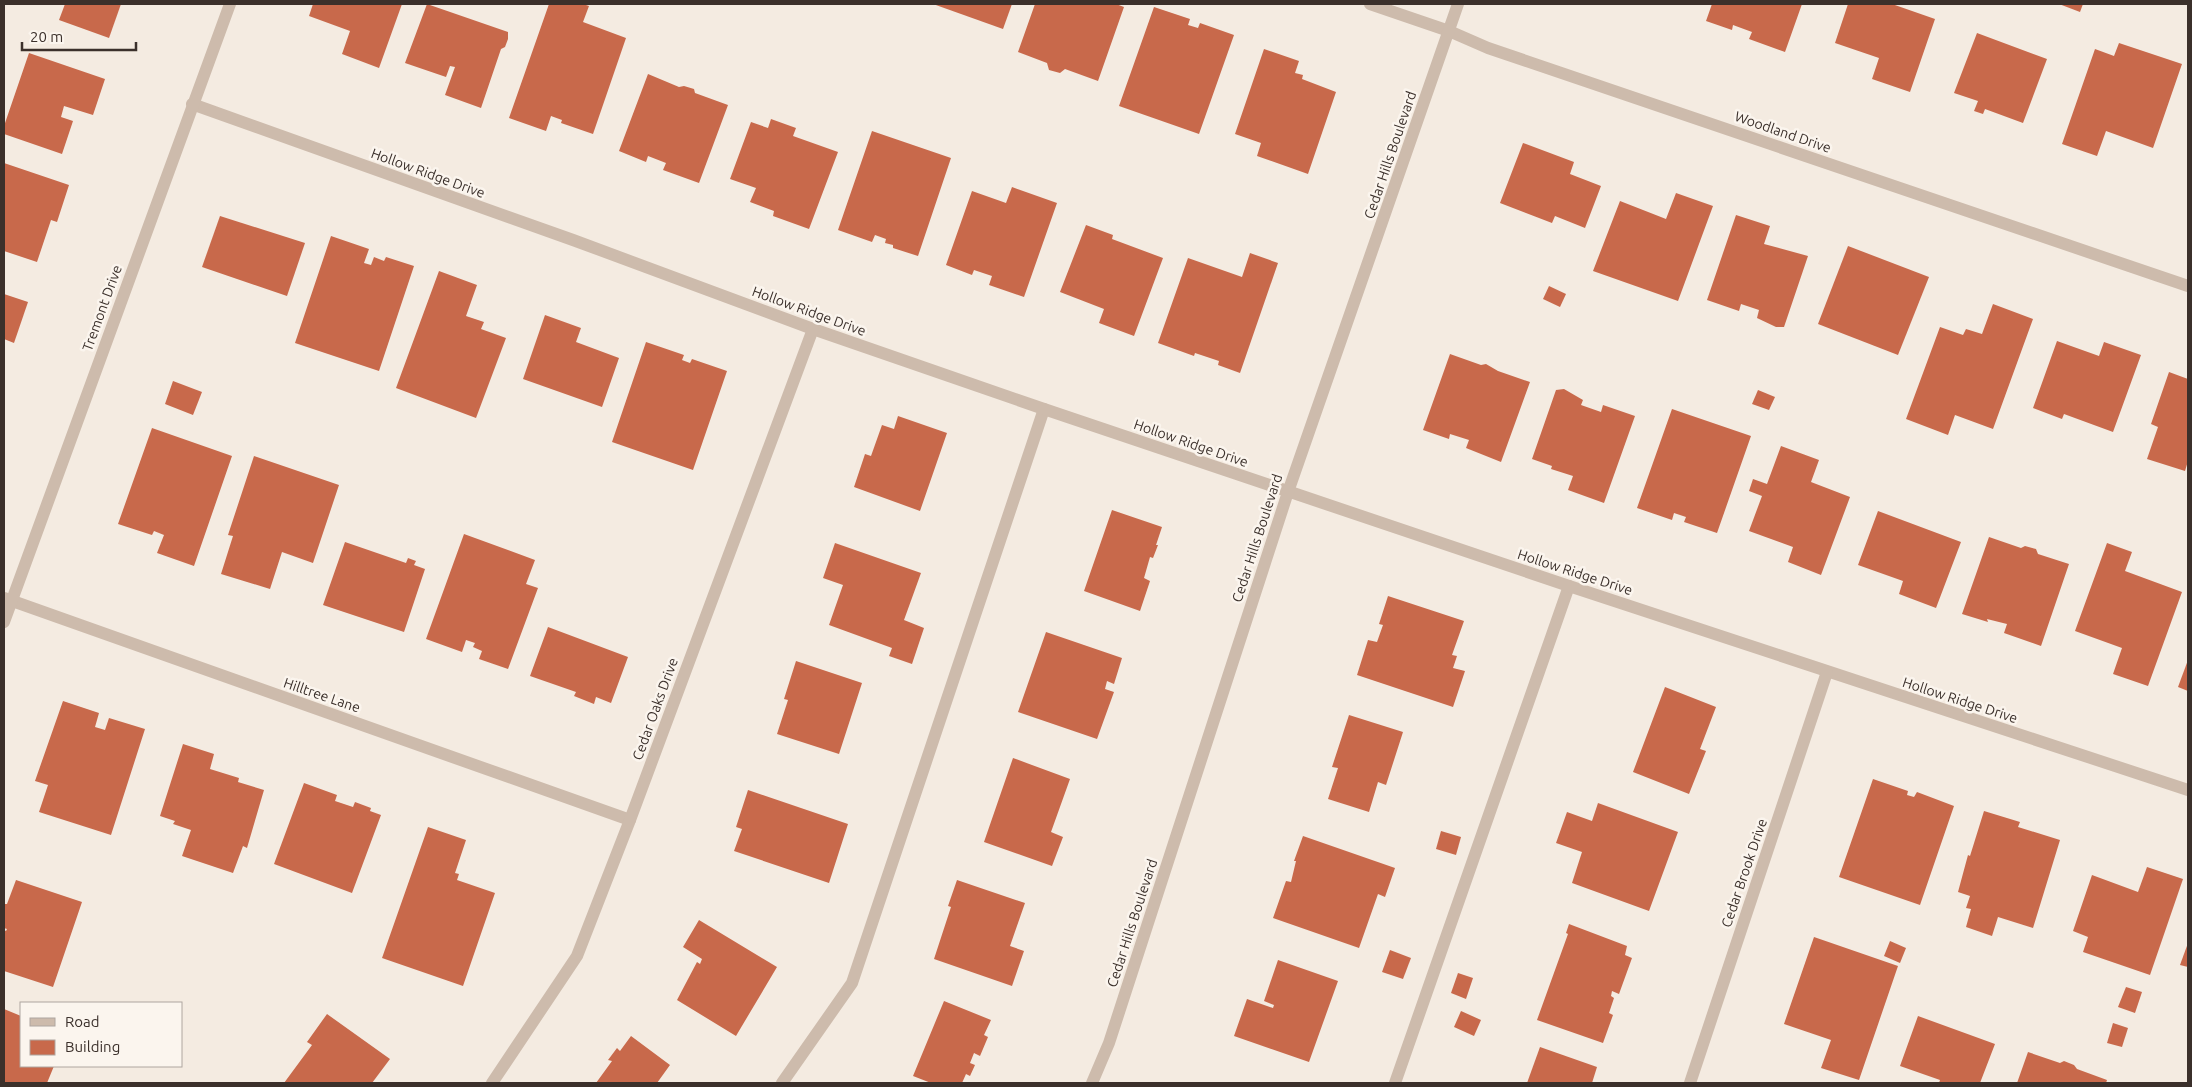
<svg xmlns="http://www.w3.org/2000/svg" width="2192" height="1087" viewBox="0 0 2192 1087" font-family="Ubuntu,sans-serif">
  <style>
    .building { fill: #c8694b }
    .lines { fill: none; stroke-linecap: round; stroke-linejoin: round }
    .service { stroke: #cdbbac; stroke-width: 12 }
    .minor { stroke: #cdbbac; stroke-width: 12 }
    .tertiary { stroke: #cdbbac; stroke-width: 12 }
    .labels { text-anchor: middle; dominant-baseline: central; stroke-width: 5; stroke-linejoin: round; paint-order: stroke }
    .street-label { font-size: 14px; fill: #3b302b; stroke: #fbf5ee }
  </style>
  <rect width="100%" height="100%" fill="#f4ebe1"/>
  <!-- building -->
  <g class="building">
    <polygon points="65,4 121,4 109,38 59,20"/>
    <polygon points="313,4 402,4 379,68 342,54 350,31 309,16"/>
    <polygon points="427,4 508,32 508,39 505,47 501,49 481,108 445,95 455,67 450,66 446,77 405,63"/>
    <polygon points="549,4 583,4 589,6 583,22 626,38 593,134 561,123 562,120 551,116 546,131 509,118"/>
    <polygon points="933,4 1012,4 1003,29"/>
    <polygon points="1035,4 1116,4 1124,7 1098,81 1065,69 1060,73 1049,70 1047,63 1018,52"/>
    <polygon points="1712,4 1802,4 1785,52 1749,39 1752,32 1733,25 1732,30 1706,21"/>
    <polygon points="1848,4 1892,4 1935,19 1910,92 1872,79 1879,58 1835,43"/>
    <polygon points="2059,4 2083,4 2080,12"/>
    <polygon points="1154,7 1190,19 1188,25 1198,28 1200,23 1234,35 1199,134 1119,106"/>
    <polygon points="1977,33 2047,59 2023,123 1985,109 1983,114 1974,111 1978,101 1954,93"/>
    <polygon points="2119,43 2182,64 2153,148 2106,131 2097,156 2062,144 2095,49 2114,56"/>
    <polygon points="1264,49 1299,61 1295,73 1303,75 1302,79 1336,92 1308,174 1257,156 1261,143 1235,134"/>
    <polygon points="29,53 105,79 93,115 64,106 61,117 73,121 62,154 4,134 4,126"/>
    <polygon points="648,74 679,87 684,86 694,89 695,93 728,105 699,183 663,170 666,163 648,156 646,162 619,151"/>
    <polygon points="771,119 796,128 793,136 838,152 809,229 773,216 774,211 750,202 756,188 730,179 751,122 768,128"/>
    <polygon points="872,131 951,158 918,256 893,248 893,245 885,243 886,239 875,235 872,242 838,230"/>
    <polygon points="1523,143 1574,162 1570,174 1601,186 1585,228 1555,216 1552,223 1500,203"/>
    <polygon points="4,163 69,185 57,222 51,220 37,262 4,251"/>
    <polygon points="1012,187 1057,203 1024,297 989,285 992,276 974,270 972,275 946,265 972,191 1006,203"/>
    <polygon points="1676,193 1713,206 1678,301 1593,271 1620,201 1666,219"/>
    <polygon points="1736,215 1770,226 1764,244 1808,256 1784,327 1776,327 1757,318 1759,310 1741,304 1739,311 1707,300"/>
    <polygon points="220,216 305,243 287,296 202,267"/>
    <polygon points="1086,225 1113,235 1112,239 1163,258 1134,336 1099,323 1104,309 1060,292"/>
    <polygon points="331,236 369,249 364,263 371,265 374,257 384,261 386,257 414,266 379,371 295,343"/>
    <polygon points="1848,246 1929,277 1898,355 1818,324"/>
    <polygon points="1250,253 1278,263 1240,373 1218,365 1219,361 1195,353 1194,356 1158,343 1188,258 1242,277"/>
    <polygon points="439,271 477,285 466,316 484,322 481,329 506,338 476,418 396,388"/>
    <polygon points="1549,286 1566,294 1560,307 1543,299"/>
    <polygon points="4,294 28,302 14,343 4,339"/>
    <polygon points="1993,304 2033,319 1993,429 1955,415 1948,435 1906,419 1940,327 1963,335 1966,329 1982,334"/>
    <polygon points="545,315 581,328 576,342 619,358 602,407 523,379"/>
    <polygon points="2057,341 2099,356 2104,342 2141,355 2113,432 2064,414 2062,419 2033,408"/>
    <polygon points="646,342 684,355 682,360 690,363 692,359 727,371 693,470 612,442"/>
    <polygon points="1450,354 1481,365 1486,364 1498,371 1530,382 1501,462 1466,448 1469,440 1450,434 1449,439 1423,430"/>
    <polygon points="2169,372 2188,379 2188,461 2185,471 2147,459 2158,427 2151,424"/>
    <polygon points="173,381 202,392 193,415 165,404"/>
    <polygon points="1564,389 1583,400 1581,405 1601,412 1603,405 1635,416 1604,503 1568,490 1573,476 1551,469 1552,466 1532,459 1556,390"/>
    <polygon points="1758,390 1775,397 1769,410 1752,404"/>
    <polygon points="1672,409 1751,436 1717,533 1684,522 1686,517 1674,513 1672,520 1637,508"/>
    <polygon points="898,416 947,433 920,511 854,487 865,454 871,456 882,425 894,429"/>
    <polygon points="152,428 232,456 194,566 157,553 164,535 154,531 152,535 118,524"/>
    <polygon points="1781,446 1819,460 1811,482 1850,497 1821,575 1788,562 1793,547 1749,531 1762,496 1749,491 1753,479 1767,484"/>
    <polygon points="254,456 339,485 313,563 282,552 270,589 221,574 233,536 228,535"/>
    <polygon points="1112,510 1162,527 1156,545 1158,545 1153,558 1150,557 1144,578 1150,581 1140,611 1084,591"/>
    <polygon points="1878,511 1961,542 1936,608 1899,594 1903,581 1858,565"/>
    <polygon points="464,534 535,560 526,584 538,588 508,669 479,659 482,651 473,647 475,643 466,640 462,652 426,639"/>
    <polygon points="1989,537 2021,548 2025,546 2036,549 2038,554 2069,564 2041,646 2004,633 2007,624 1987,619 1988,622 1962,614"/>
    <polygon points="345,542 406,563 408,558 416,561 414,565 425,569 404,632 323,605"/>
    <polygon points="835,543 921,573 904,620 924,628 912,664 889,656 892,648 829,625 843,585 823,578"/>
    <polygon points="2107,543 2132,552 2125,571 2182,592 2148,686 2113,674 2122,648 2075,631"/>
    <polygon points="1388,596 1464,621 1452,655 1457,656 1453,668 1465,671 1453,707 1357,675 1368,640 1377,642 1383,625 1379,624"/>
    <polygon points="548,627 628,657 611,703 596,697 594,704 574,696 576,692 530,676"/>
    <polygon points="1046,632 1122,658 1114,684 1107,681 1105,689 1114,692 1097,739 1018,712"/>
    <polygon points="2188,660 2188,691 2178,687"/>
    <polygon points="796,661 862,683 839,754 777,734 788,700 784,699"/>
    <polygon points="1665,687 1716,707 1700,749 1706,751 1689,794 1633,772"/>
    <polygon points="63,701 99,713 95,727 105,730 109,718 145,729 111,835 39,812 48,785 35,781"/>
    <polygon points="1349,715 1403,732 1386,785 1378,782 1369,812 1328,799 1338,768 1332,767"/>
    <polygon points="183,744 214,754 210,769 239,778 238,782 264,790 247,848 243,846 233,873 182,856 191,830 173,824 175,821 160,816"/>
    <polygon points="1013,758 1070,779 1051,832 1063,837 1052,866 984,842"/>
    <polygon points="1873,779 1908,791 1907,795 1914,797 1917,792 1954,806 1920,905 1839,877"/>
    <polygon points="304,783 337,795 335,801 353,807 355,802 371,808 370,811 381,815 352,893 274,864"/>
    <polygon points="748,790 848,824 829,883 734,851 742,829 736,827"/>
    <polygon points="1598,803 1678,832 1649,911 1572,883 1582,852 1556,843 1567,812 1592,821"/>
    <polygon points="1984,811 2020,822 2018,827 2060,840 2033,928 1998,917 1992,936 1966,927 1971,909 1966,908 1970,896 1958,892 1968,855 1970,856"/>
    <polygon points="428,827 466,840 455,873 459,874 457,880 495,893 463,986 382,958"/>
    <polygon points="1441,831 1461,837 1456,855 1436,849"/>
    <polygon points="1303,836 1395,868 1385,897 1378,894 1359,948 1273,918 1286,881 1291,882 1296,861 1294,861"/>
    <polygon points="2147,867 2183,879 2150,975 2083,952 2088,937 2073,931 2092,875 2138,892"/>
    <polygon points="16,880 82,902 53,987 4,971 4,930 6,931 7,929 4,928 4,904 7,904"/>
    <polygon points="957,880 1025,903 1010,946 1024,951 1012,986 934,959 951,907 948,906"/>
    <polygon points="699,920 777,967 736,1036 677,1000 697,962 700,964 702,959 683,947"/>
    <polygon points="1569,924 1627,946 1625,955 1632,958 1619,994 1612,991 1611,996 1614,998 1609,1013 1613,1015 1603,1043 1537,1020 1568,934 1566,933"/>
    <polygon points="1814,937 1898,966 1859,1080 1821,1068 1831,1040 1784,1024"/>
    <polygon points="1890,941 1906,948 1900,963 1884,956"/>
    <polygon points="2188,943 2188,967 2180,965"/>
    <polygon points="1390,950 1411,958 1403,979 1382,972"/>
    <polygon points="1278,960 1338,981 1309,1062 1234,1036 1247,999 1273,1008 1274,1005 1264,1001"/>
    <polygon points="1458,973 1473,978 1466,999 1451,993"/>
    <polygon points="2126,987 2142,992 2135,1013 2118,1007"/>
    <polygon points="944,1001 991,1020 984,1035 988,1037 980,1056 974,1053 970,1063 975,1065 970,1076 966,1074 962,1083 931,1083 913,1076"/>
    <polygon points="4,1009 21,1016 21,1066 54,1066 47,1083 4,1083"/>
    <polygon points="1461,1011 1481,1020 1474,1036 1454,1027"/>
    <polygon points="327,1014 390,1059 372,1083 284,1083 312,1045 307,1042"/>
    <polygon points="1918,1016 1995,1044 1980,1083 1939,1083 1940,1080 1900,1066"/>
    <polygon points="2113,1023 2128,1028 2122,1047 2107,1043"/>
    <polygon points="631,1036 670,1065 657,1083 596,1083 612,1061 608,1060 617,1048 620,1051"/>
    <polygon points="1540,1047 1597,1067 1592,1083 1527,1083"/>
    <polygon points="2028,1052 2060,1063 2064,1061 2074,1065 2077,1069 2107,1080 2106,1083 2017,1083"/>
  </g>
  <g class="lines">
    <!-- service -->
    <g class="service">
      <polyline points="782,1083 852,983 1044,409"/>
      <polyline points="1395,1083 1569,586"/>
    </g>
    <!-- minor -->
    <g class="minor">
      <polyline points="1370,4 1449,31 1488,48 2188,286"/>
      <polyline points="192,104 573,240 813,329 1044,409 1569,586 2188,790"/>
      <polyline points="4,598 630,820"/>
      <polyline points="4,622 230,4"/>
      <polyline points="492,1083 577,956 630,820 813,329"/>
      <polyline points="1690,1083 1827,672"/>
    </g>
    <!-- tertiary -->
    <polyline class="tertiary" points="1092,1083 1109,1043 1288,492 1458,4"/>
  </g>
  <g class="labels">
    <!-- street labels -->
    <g class="street-label">
      <text transform="translate(1783 132) rotate(19)">Woodland Drive</text>
      <text transform="translate(1390 155) rotate(-71)">Cedar Hills Boulevard</text>
      <text transform="translate(428 173) rotate(20)">Hollow Ridge Drive</text>
      <text transform="translate(102 308) rotate(-70)">Tremont Drive</text>
      <text transform="translate(809 311) rotate(20)">Hollow Ridge Drive</text>
      <text transform="translate(1191 443) rotate(19)">Hollow Ridge Drive</text>
      <text transform="translate(1257 538) rotate(-72)">Cedar Hills Boulevard</text>
      <text transform="translate(1575 572) rotate(18)">Hollow Ridge Drive</text>
      <text transform="translate(322 695) rotate(19)">Hilltree Lane</text>
      <text transform="translate(1960 700) rotate(18)">Hollow Ridge Drive</text>
      <text transform="translate(655 709) rotate(-70)">Cedar Oaks Drive</text>
      <text transform="translate(1744 873) rotate(-71)">Cedar Brook Drive</text>
      <text transform="translate(1132 923) rotate(-72)">Cedar Hills Boulevard</text>
    </g>
  </g>
  <!-- border -->
  <rect width="2192" height="1087" fill="none" stroke="#3b302b" stroke-width="10"/>
  <!-- legend -->
  <rect x="20" y="1002" width="162" height="65" fill="#fbf5ee" stroke="#aea6a0"/>
  <rect x="30" y="1018" width="25" height="8" fill="#cdbbac" stroke="#aea6a0"/>
  <text x="65" y="1027" font-size="15" fill="#3b302b">Road</text>
  <rect x="30" y="1040" width="25" height="15" fill="#c8694b" stroke="#aea6a0"/>
  <text x="65" y="1052" font-size="15" fill="#3b302b">Building</text>
  <!-- scale -->
  <path d="M22 42v8h114v-8" fill="none" stroke="#3b302b" stroke-width="2.5"/>
  <text x="30" y="42" font-size="15" fill="#3b302b" stroke="#fbf5ee" stroke-width="4" paint-order="stroke">20 m</text>
</svg>
